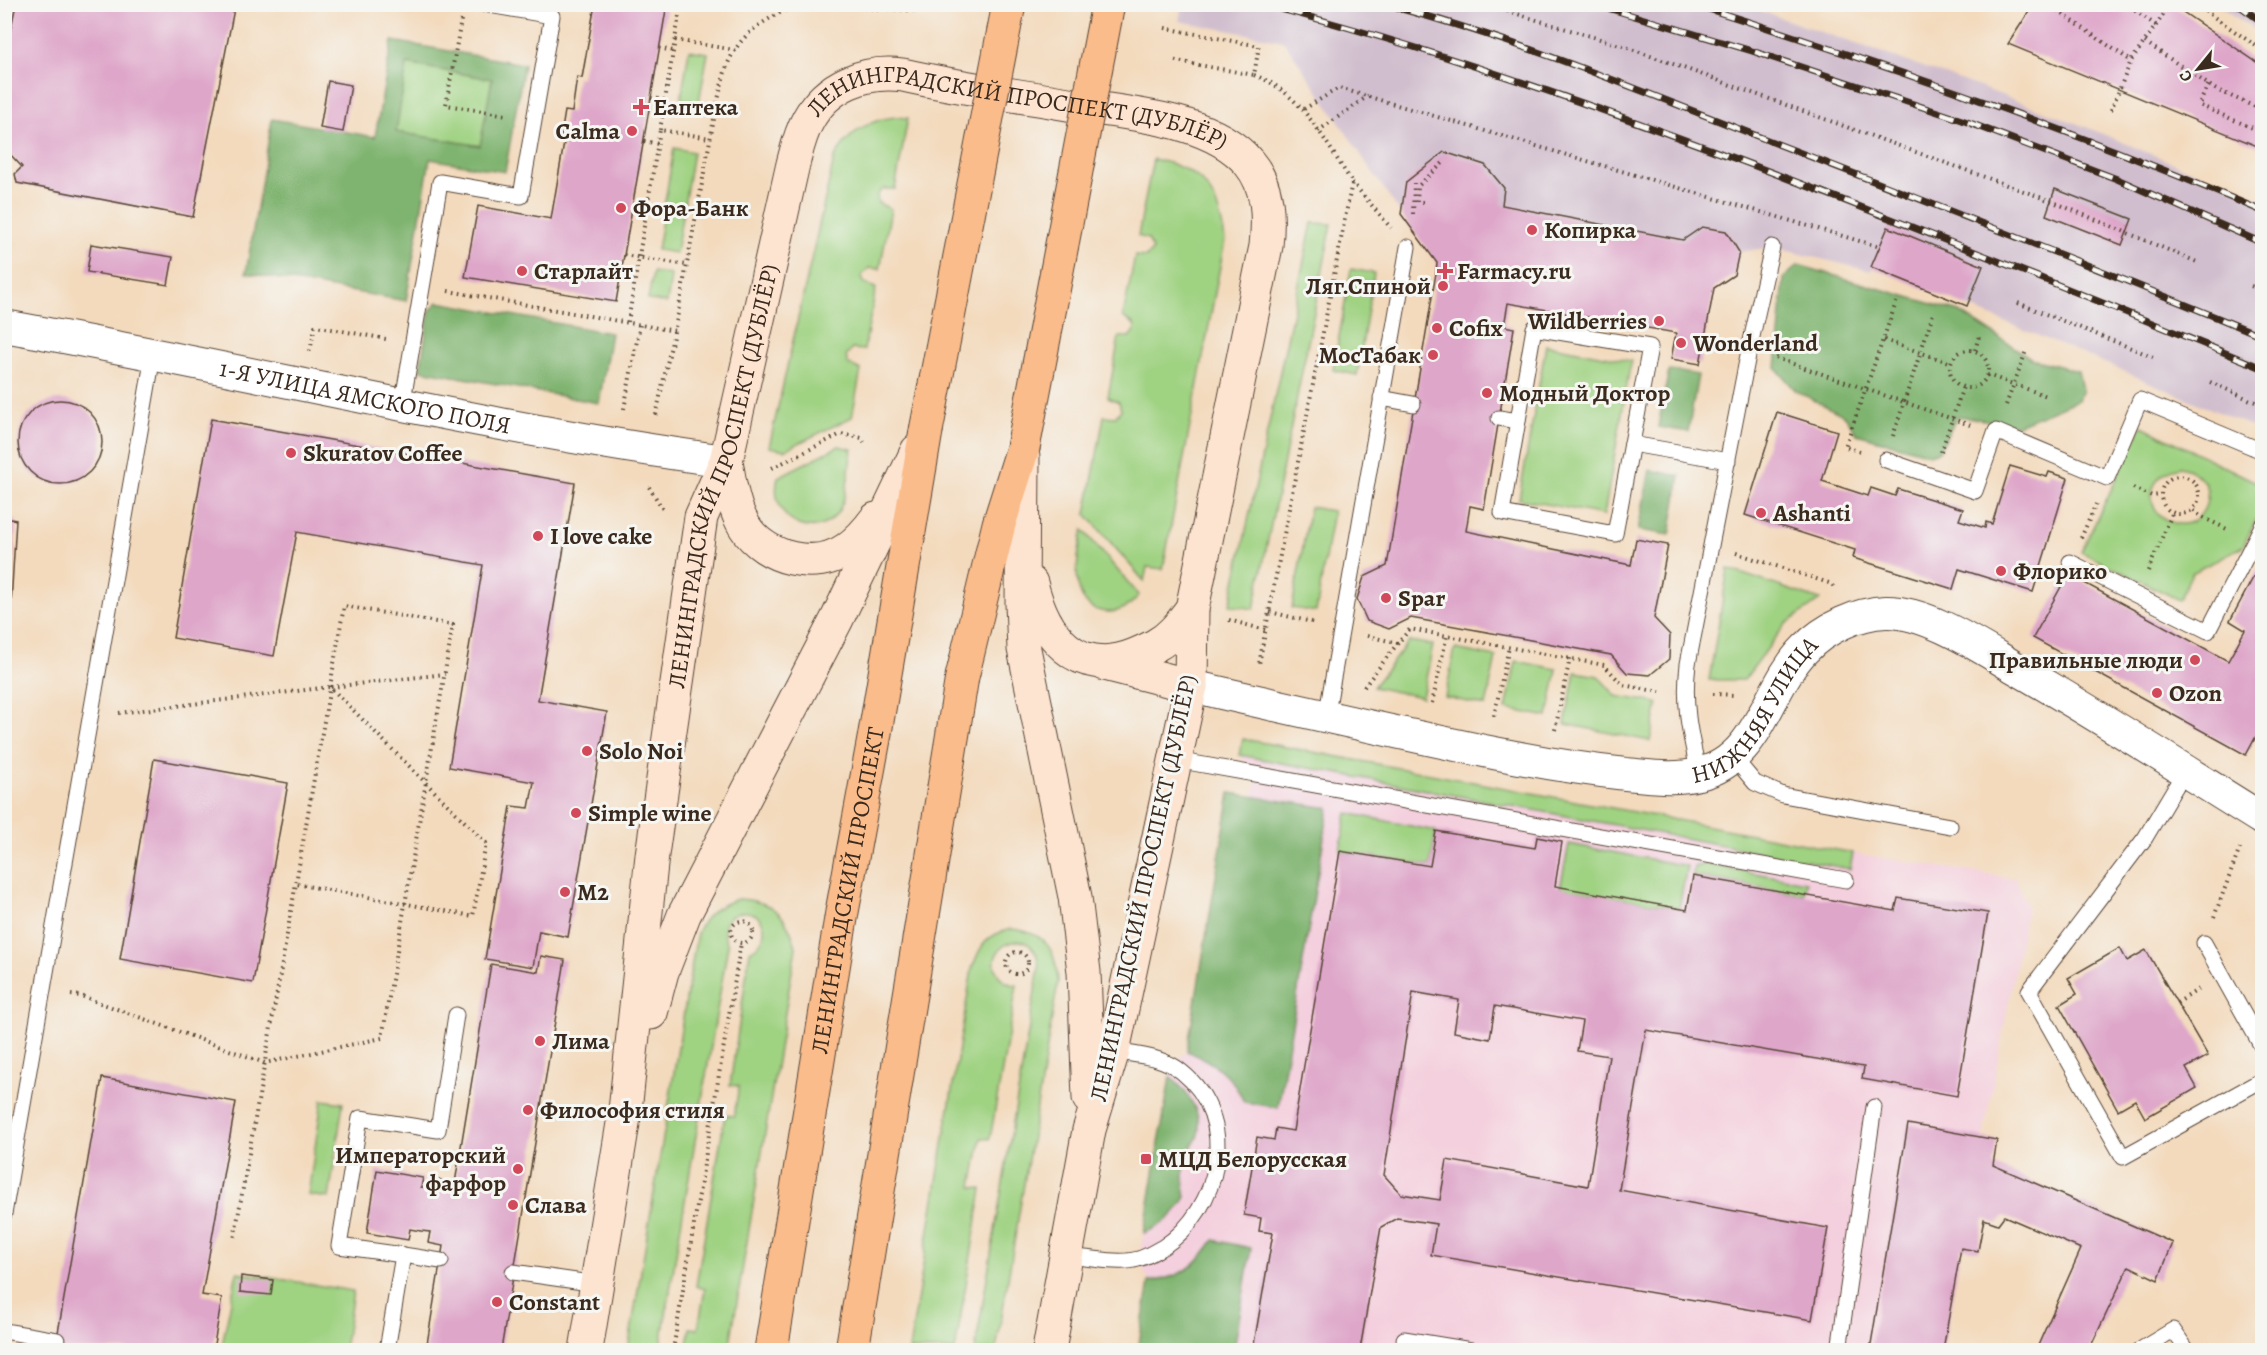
<svg xmlns="http://www.w3.org/2000/svg" width="2267" height="1355" viewBox="0 0 2267 1355" font-family="Alegreya,serif">
  <style>
    .built { fill: #f4cfdd }
    .industrial { fill: #d0bdcd }
    .green { fill: #9fd281; stroke: #6d7e50; stroke-width: 1.5; fill-rule: evenodd }
    .forest { fill: #7fb46f; stroke: #5d6f46; stroke-width: 1.5; fill-rule: evenodd }
    .building { fill: #dea6c9; fill-rule: evenodd }
    .lines { fill: none; stroke-linecap: round; stroke-linejoin: round }
    .lane-casing { stroke: #574436; stroke-width: 17 }
    .street-casing { stroke: #574436; stroke-width: 34 }
    .secondary-casing { stroke: #574436; stroke-width: 35 }
    .primary-casing { stroke: #574436; stroke-width: 35 }
    .path { stroke: #574436; stroke-width: 4; stroke-dasharray: 1.5 4.5; stroke-linecap: butt }
    .lane { stroke: #fff; stroke-width: 15 }
    .street { stroke: #fff; stroke-width: 32 }
    .secondary { stroke: #fde4d1; stroke-width: 33 }
    .primary { stroke: #fabc8b; stroke-width: 33 }
    .rail-casing { stroke: #3b2a1e; stroke-width: 7 }
    .rail { stroke: #f6f6f2; stroke-width: 4.5; stroke-dasharray: 14; stroke-linecap: butt }
    .primary-bridge-casing { stroke: #574436; stroke-width: 35; stroke-linecap: butt }
    .primary-bridge { stroke: #fabc8b; stroke-width: 33 }
    .poi-dot { fill: #d1495b; stroke: #f6f6f2; stroke-width: 2 }
    .labels { text-anchor: middle; dominant-baseline: central; stroke-width: 6; stroke-linejoin: round; paint-order: stroke }
    .poi-label { font-size: 24px; font-weight: bold; fill: #3b2a1e; stroke: #f6f6f2; text-anchor: start }
    .street-label { font-size: 24px; fill: #3b2a1e; stroke: #f6f6f2 }
  </style>
  <rect width="100%" height="100%" fill="#f6f6f2"/>
  <filter id="ink" filterUnits="userSpaceOnUse"><feTurbulence type="fractalNoise" baseFrequency=".0167" numOctaves="2"/><feDisplacementMap in="SourceGraphic" scale="12" xChannelSelector="R" yChannelSelector="G"/><feConvolveMatrix kernelMatrix="1 2 1 2 8 2 1 2 1" color-interpolation-filters="sRGB"/></filter>
  <filter id="wash" filterUnits="userSpaceOnUse"><feTurbulence type="fractalNoise" baseFrequency=".008" numOctaves="4" result="noise"/><feDisplacementMap in="SourceGraphic" scale="24" xChannelSelector="R" yChannelSelector="G"/><feGaussianBlur stdDeviation="1.35" result="paint"/><feColorMatrix in="noise" values="0 0 0 0 0 0 0 0 0 0 0 0 0 0 0 0 0 1.4 0 .05"/><feComposite in="paint" operator="in"/></filter>
  <g filter="url(#wash)">
    <rect width="100%" height="100%" fill="#f3dabd"/>
    <!-- built -->
    <polygon class="built" points="1243,739 1853,853 2016,879 2027,906 1983,1138 1908,1125 1870,1350 1138,1350 1149,1282 1139,1259 1172,1065 1187,1051 1230,793 1253,796 1258,776 1239,755"/>
    <!-- industrial -->
    <g class="industrial">
      <polygon points="1182,4 1744,5 1977,86 2086,127 2262,200 2262,431 2107,364 1872,267 1871,271 1772,247 1739,252 1726,231 1703,227 1683,240 1502,205 1504,188 1485,165 1445,152 1406,182 1401,214 1284,41 1179,21"/>
      <polygon points="2218,5 2262,5 2262,35"/>
    </g>
    <!-- green -->
    <g class="green">
      <polygon points="689,50 708,53 699,102 681,99"/>
      <polygon points="407,64 492,79 481,146 395,132"/>
      <path d="M895,117L908,118L895,189H883L877,195L878,203L891,209L880,269L869,268L862,275C862,284 869,286 876,288L864,350L852,349L846,356L848,364L861,370L852,417L785,450L769,447L834,159C847,134 867,120 895,117Z"/>
      <polygon points="674,148 693,152 676,253 657,250"/>
      <path d="M1153,159C1203,169 1218,191 1225,240L1163,569L1147,567L1144,581L1086,514L1104,416L1115,417L1121,410L1119,402L1108,397L1119,337H1129L1135,330L1134,324L1123,317L1135,256L1146,257L1153,250L1148,239L1138,236Z"/>
      <polygon points="1312,223 1332,224 1254,609 1230,605"/>
      <polygon points="1351,269 1374,273 1357,375 1333,370"/>
      <polygon points="653,272 671,275 667,303 648,300"/>
      <polygon points="1546,345 1631,361 1604,515 1519,499"/>
      <path d="M2142,426L2262,485V508L2243,546L2192,573L2179,600L2081,552ZM2180,467C2230,478 2203,540 2167,520C2161,517 2156,513 2154,507C2146,487 2161,471 2180,467Z"/>
      <path d="M839,446L852,449C849,466 848,497 838,512C817,544 767,522 778,477Z"/>
      <polygon points="1310,507 1333,511 1316,612 1292,608"/>
      <path d="M1083,530L1139,595C1132,605 1120,612 1108,612C1066,610 1077,557 1083,530Z"/>
      <polygon points="1728,569 1820,600 1786,624 1744,680 1709,680"/>
      <polygon points="1409,641 1433,645 1422,697 1373,687"/>
      <polygon points="1455,649 1496,657 1486,706 1445,697"/>
      <polygon points="1516,661 1557,669 1548,717 1506,709"/>
      <polygon points="1575,672 1598,676 1616,696 1658,703 1650,741 1565,724"/>
      <polygon points="1243,739 1853,853 1850,869 1239,755"/>
      <polygon points="1347,813 1436,831 1430,866 1340,851"/>
      <polygon points="1569,844 1687,866 1679,908 1560,888"/>
      <polygon points="1704,864 1806,882 1804,895 1693,876 1694,867"/>
      <path d="M738,899C773,901 787,914 796,947L729,1350H686L690,1328L698,1329L705,1289L696,1286L725,1115L734,1116L739,1086L730,1085L750,951C758,947 763,942 764,932C766,901 709,907 728,945L660,1350H628L697,933C706,913 718,905 738,899Z"/>
      <path d="M1011,929C1045,932 1056,948 1058,982L996,1350H975L1039,967C1036,919 977,947 1000,977C1004,982 1011,985 1017,985L990,1139L981,1138L972,1187L982,1189L955,1350H909L972,969C980,945 986,935 1011,929Z"/>
      <polygon points="322,1100 343,1103 329,1198 308,1195"/>
      <polygon points="237,1272 353,1291 344,1350 221,1350"/>
    </g>
    <!-- forest -->
    <g class="forest">
      <path d="M392,41L524,64L505,172L430,159L406,301L246,273L272,119L375,137ZM407,64L492,79L480,146L396,132Z"/>
      <polygon points="1798,265 1960,312 2032,359 2078,371 2082,390 2078,400 2018,425 1957,416 1939,451 1929,454 1857,434 1845,416 1796,391 1776,368 1784,278"/>
      <polygon points="438,302 611,333 599,403 420,370 430,310"/>
      <polygon points="1669,370 1698,375 1688,432 1658,427"/>
      <polygon points="1650,470 1680,476 1670,535 1638,530"/>
      <path d="M1230,793L1329,808L1278,1108L1244,1102C1232,1075 1214,1062 1187,1051Z"/>
      <path d="M1170,1077C1187,1090 1205,1115 1197,1138C1195,1143 1191,1146 1189,1151C1182,1165 1183,1182 1186,1197C1176,1215 1163,1226 1144,1233Z"/>
      <path d="M1214,1240L1251,1248L1234,1350H1138L1149,1282C1182,1277 1196,1267 1214,1240Z"/>
    </g>
    <g id="blocks">
      <!-- building -->
      <g class="building">
        <polygon points="16,4 235,4 193,217 17,183 15,174 22,167 8,152 4,155 4,61"/>
        <polygon points="595,4 667,4 616,302 465,277 478,206 551,219 564,143 560,142 565,111 572,112 577,77 582,78"/>
        <polygon points="2034,4 2171,4 2262,66 2262,148 2008,44"/>
        <polygon points="328,81 351,85 343,132 320,128"/>
        <polygon points="1444,152 1485,165 1504,188 1502,205 1683,240 1702,227 1726,231 1739,252 1734,275 1714,288 1700,364 1671,359 1676,333 1508,303 1504,326 1514,328 1484,509 1470,506 1466,531 1631,565 1636,539 1668,545 1654,618 1670,635 1669,659 1650,675 1627,673 1611,655 1411,618 1389,629 1367,621 1357,599 1364,577 1387,566 1436,273 1437,263 1401,214 1406,182"/>
        <polygon points="2055,189 2132,219 2122,245 2046,215"/>
        <polygon points="1888,227 1983,266 1967,306 1871,267"/>
        <polygon points="91,244 173,257 168,285 87,272"/>
        <circle cx="60" cy="442" r="42"/>
        <polygon points="1777,412 1837,431 1822,481 1868,496 1871,488 1895,496 1898,489 1963,509 1959,520 1985,528 1986,522 1992,524 2010,466 2047,477 2049,472 2068,478 2033,592 1959,569 1953,589 1853,558 1855,550 1745,515"/>
        <polygon points="211,419 575,483 538,700 607,712 568,937 539,931 533,967 485,959 511,806 529,808 534,782 449,767 483,565 297,532 274,656 173,638"/>
        <polygon points="4,518 16,520 9,637 5,649"/>
        <polygon points="2262,561 2262,725 2246,755 2033,638 2068,574 2228,661 2245,630 2230,621"/>
        <polygon points="154,759 288,783 253,983 120,959"/>
        <path d="M1436,831L1535,848L1537,837L1562,842L1555,886L1687,910L1693,876L1895,911L1898,898L1988,913L1957,1096L1862,1079L1864,1067L1646,1030L1619,1190L1828,1228L1812,1320L1431,1255L1436,1224L1397,1218L1381,1227L1360,1350H1253L1273,1233L1259,1231L1261,1218L1244,1215L1257,1137L1274,1140L1276,1128L1293,1131L1340,851L1430,866ZM1413,992L1459,1000L1454,1032L1490,1039L1495,1006L1582,1021L1577,1051L1609,1056L1588,1186L1447,1160L1440,1200L1401,1194L1384,1175Z"/>
        <polygon points="2120,948 2127,961 2146,950 2208,1056 2186,1068 2197,1088 2145,1118 2135,1100 2118,1110 2059,1005 2077,994 2068,978"/>
        <polygon points="541,956 565,960 501,1350 426,1350 443,1246 428,1243 430,1232 421,1231 410,1229 408,1240 367,1233 377,1170 423,1178 421,1187 438,1189 439,1180 455,1183 491,964 538,972"/>
        <polygon points="102,1078 236,1102 202,1295 222,1298 213,1350 55,1350"/>
        <polygon points="1908,1124 1997,1140 1993,1165 2173,1243 2158,1280 2129,1266 2089,1350 2036,1350 2081,1249 2004,1216 1998,1224 1984,1219 1978,1251 1961,1248 1943,1350 1870,1350"/>
        <polygon points="241,1276 273,1280 271,1295 240,1292"/>
        <polygon points="1987,1345 1999,1350 1985,1350"/>
      </g>
    </g>
  </g>
  <g filter="url(#ink)">
    <use href="#blocks" fill-opacity="0" stroke="#574436" stroke-width="1.5"/>
    <g class="lines">
      <defs>
        <g id="lane">
          <polygon points="1534,328 1650,347 1615,534 1502,513"/>
          <polyline points="1381,398 1413,404"/>
          <polyline points="402,406 440,182 521,196 552,16 483,4"/>
          <polyline points="1499,418 1518,421"/>
          <polyline points="1632,444 1728,461"/>
          <polyline points="1886,460 1975,491 1996,431 2107,478 2140,400 2262,451"/>
          <polyline points="2070,562 2208,631 2262,526"/>
          <polyline points="1326,718 1408,247"/>
          <polyline points="1734,758 1755,783 1783,795 1950,826"/>
          <polyline points="1176,760 1846,880"/>
          <polyline points="2185,771 2145,838 2029,991 2123,1157 2262,1080"/>
          <path d="M1699,774C1690,734 1683,705 1688,664L1749,350L1772,247"/>
          <polyline points="2204,943 2262,1047"/>
          <polyline points="4,1214 153,356"/>
          <polyline points="403,1255 339,1246 360,1118 438,1130 456,1015"/>
          <path d="M1066,1256C1086,1257 1119,1265 1138,1259C1147,1257 1155,1251 1163,1247C1221,1209 1240,1119 1182,1072C1163,1056 1136,1055 1113,1051"/>
          <polyline points="513,1272 597,1284"/>
          <polyline points="4,1331 57,1340"/>
          <polyline points="1404,1339 1471,1350"/>
          <polyline points="387,1350 403,1255 441,1261"/>
          <polyline points="1839,1350 1874,1107"/>
          <polyline points="2140,1350 2173,1330 2187,1350"/>
        </g>
        <g id="street">
          <path id="s1" d="M4,326C245,369 483,428 726,461"/>
          <path id="s2" d="M1191,686C1292,709 1392,732 1494,753C1539,762 1580,769 1626,774C1650,776 1675,780 1698,774C1760,761 1766,688 1805,649C1825,628 1858,613 1886,612C1926,611 1980,647 2014,667C2098,715 2180,768 2262,819"/>
        </g>
        <g id="secondary">
          <polyline points="1023,457 1022,604 1024,649 1075,897 1084,972 1089,1098"/>
          <path d="M726,461C730,484 733,508 745,527C765,559 816,571 847,549C858,541 868,530 876,519"/>
          <path d="M1031,583C1044,635 1076,679 1135,655C1149,649 1163,643 1174,631C1181,624 1186,616 1192,609"/>
          <polyline points="1105,664 1191,686"/>
          <polyline points="651,1013 662,972 684,915 837,619 917,451"/>
          <path id="s3" d="M586,1350L625,1111L652,855L701,517L726,461L793,164C797,149 800,134 808,120C827,85 865,70 903,75C959,88 1017,95 1074,105C1128,114 1212,118 1249,163C1269,187 1269,217 1266,246L1192,609L1191,686L1113,1051L1089,1130L1049,1350"/>
        </g>
        <g id="primary">
          <path id="s4" d="M771,1350L842,912L874,739L926,431"/>
          <polyline points="852,1350 962,677 999,524 1023,448"/>
        </g>
      </defs>
      <!-- lane casing -->
      <use href="#lane" class="lane-casing"/>
      <!-- street casing -->
      <use href="#street" class="street-casing"/>
      <!-- secondary casing -->
      <use href="#secondary" class="secondary-casing"/>
      <!-- primary casing -->
      <use href="#primary" class="primary-casing"/>
      <!-- path -->
      <g class="path">
        <polyline points="807,4 838,7"/>
        <polyline points="838,4 838,7 928,11"/>
        <polyline points="1484,4 1623,46 2051,201 2197,262"/>
        <polyline points="2048,4 2131,61"/>
        <polyline points="2125,4 2157,26"/>
        <polyline points="2195,4 2262,50"/>
        <polyline points="461,20 446,105 507,115"/>
        <polyline points="1165,28 1259,46 1254,75 1171,60"/>
        <polyline points="675,40 735,50"/>
        <polyline points="2145,42 2215,89 2262,110"/>
        <polyline points="659,48 674,51"/>
        <path d="M1254,75C1302,92 1325,142 1352,182L1259,664"/>
        <polyline points="2208,85 2199,105 2262,132"/>
        <polyline points="651,98 665,100"/>
        <polyline points="1304,109 1339,88 1880,247"/>
        <polyline points="2111,110 2131,61 2171,4"/>
        <polyline points="660,130 681,4"/>
        <polyline points="1318,131 1368,96"/>
        <polyline points="644,141 658,144"/>
        <polyline points="1352,182 1391,228"/>
        <polyline points="1423,202 1417,202 1418,186 1443,163"/>
        <polyline points="1413,214 1414,183"/>
        <polyline points="624,255 687,265"/>
        <polyline points="2251,286 2262,290"/>
        <polyline points="448,291 675,331"/>
        <polyline points="2018,303 2156,358"/>
        <polyline points="628,322 660,130 710,138"/>
        <polyline points="1884,340 1951,363"/>
        <polyline points="1975,350 1980,333"/>
        <circle cx="1969" cy="369" r="19"/>
        <polyline points="310,351 315,326 386,339"/>
        <polyline points="1776,358 1970,425"/>
        <polyline points="1987,375 2047,396"/>
        <polyline points="2210,382 2262,405"/>
        <polyline points="2006,405 2026,351"/>
        <polyline points="624,409 640,325"/>
        <path d="M656,415L677,318L716,108C721,89 724,66 735,50C749,27 777,13 801,4"/>
        <polyline points="1893,436 1933,314"/>
        <polyline points="1860,451 1845,447 1897,300"/>
        <polyline points="1941,452 1963,387"/>
        <polyline points="772,468 841,434 862,438 864,442"/>
        <circle cx="2180" cy="495" r="19"/>
        <polyline points="649,487 664,511"/>
        <polyline points="2133,488 2152,496 2160,495"/>
        <polyline points="2194,510 2200,516 2229,530"/>
        <polyline points="2081,538 2096,504"/>
        <polyline points="1736,553 1832,584 1835,589"/>
        <polyline points="2148,571 2172,514"/>
        <polyline points="1270,612 1316,623"/>
        <polyline points="1229,620 1265,630"/>
        <polyline points="1367,636 1398,643 1410,629 1604,665 1623,685 1660,692"/>
        <polyline points="331,687 445,674"/>
        <polyline points="1364,687 1398,643"/>
        <polyline points="1713,694 1735,695"/>
        <polyline points="1432,703 1447,635"/>
        <polyline points="119,713 330,687 486,843 473,916 296,884"/>
        <polyline points="1494,716 1509,647"/>
        <polyline points="1555,730 1570,658"/>
        <polyline points="2214,917 2240,848"/>
        <circle cx="742" cy="932" r="11"/>
        <circle cx="1017" cy="963" r="11"/>
        <polyline points="71,995 81,996 265,1063 382,1038 453,625 344,606 234,1240"/>
        <polyline points="2177,1003 2199,989"/>
        <polyline points="673,1350 741,943"/>
      </g>
      <!-- lane -->
      <use href="#lane" class="lane"/>
      <!-- street -->
      <use href="#street" class="street"/>
      <!-- secondary -->
      <use href="#secondary" class="secondary"/>
      <!-- primary -->
      <use href="#primary" class="primary"/>
      <defs>
        <g id="rail">
          <path d="M1261,4C1430,47 1592,105 1755,166C1925,231 2094,299 2262,368"/>
          <path d="M1383,4C1511,37 1634,88 1757,136C1926,201 2095,267 2262,336"/>
          <polyline points="1594,4 1752,51 1962,120 2117,179 2262,243"/>
          <path d="M1693,4C1885,65 2077,131 2262,211"/>
          <polyline points="2237,4 2262,22"/>
        </g>
      </defs>
      <!-- rail casing -->
      <use href="#rail" class="rail-casing"/>
      <!-- rail -->
      <use href="#rail" class="rail"/>
      <defs>
        <g id="primary-bridge">
          <polyline points="926,431 1009,4"/>
          <polyline points="1023,448 1108,4"/>
        </g>
      </defs>
      <!-- primary-bridge casing -->
      <use href="#primary-bridge" class="primary-bridge-casing"/>
      <!-- primary-bridge -->
      <use href="#primary-bridge" class="primary-bridge"/>
    </g>
  </g>
  <!-- markers -->
  <g class="poi-dot">
    <path d="M638 98h6v6h6v6h-6v6h-6v-6h-6v-6h6z"/>
    <circle cx="632" cy="131" r="6"/>
    <circle cx="621" cy="208" r="6"/>
    <circle cx="1532" cy="230" r="6"/>
    <circle cx="522" cy="271" r="6"/>
    <path d="M1442 262h6v6h6v6h-6v6h-6v-6h-6v-6h6z"/>
    <circle cx="1443" cy="286" r="6"/>
    <circle cx="1659" cy="321" r="6"/>
    <circle cx="1437" cy="328" r="6"/>
    <circle cx="1681" cy="343" r="6"/>
    <circle cx="1433" cy="355" r="6"/>
    <circle cx="1487" cy="393" r="6"/>
    <circle cx="291" cy="453" r="6"/>
    <circle cx="1761" cy="513" r="6"/>
    <circle cx="538" cy="536" r="6"/>
    <circle cx="2001" cy="571" r="6"/>
    <circle cx="1386" cy="598" r="6"/>
    <circle cx="2195" cy="660" r="6"/>
    <circle cx="2157" cy="693" r="6"/>
    <circle cx="587" cy="751" r="6"/>
    <circle cx="576" cy="813" r="6"/>
    <circle cx="565" cy="892" r="6"/>
    <circle cx="540" cy="1041" r="6"/>
    <circle cx="528" cy="1110" r="6"/>
    <rect x="1140" y="1153" width="12" height="12" rx="3"/>
    <circle cx="518" cy="1169" r="6"/>
    <circle cx="513" cy="1205" r="6"/>
    <circle cx="497" cy="1302" r="6"/>
  </g>
  <g class="labels">
    <!-- poi labels -->
    <g class="poi-label">
      <text x="653" y="107">Еаптека</text>
      <text x="620" y="131" text-anchor="end">Calma</text>
      <text x="633" y="208">Фора-Банк</text>
      <text x="1544" y="230">Копирка</text>
      <text x="534" y="271">Старлайт</text>
      <text x="1457" y="271">Farmacy.ru</text>
      <text x="1431" y="286" text-anchor="end">Ляг.Спиной</text>
      <text x="1647" y="321" text-anchor="end">Wildberries</text>
      <text x="1449" y="328">Cofix</text>
      <text x="1693" y="343">Wonderland</text>
      <text x="1421" y="355" text-anchor="end">МосТабак</text>
      <text x="1499" y="393">Модный Доктор</text>
      <text x="303" y="453">Skuratov Coffee</text>
      <text x="1773" y="513">Ashanti</text>
      <text x="550" y="536">I love cake</text>
      <text x="2013" y="571">Флорико</text>
      <text x="1398" y="598">Spar</text>
      <text x="2183" y="660" text-anchor="end">Правильные люди</text>
      <text x="2169" y="693">Ozon</text>
      <text x="599" y="751">Solo Noi</text>
      <text x="588" y="813">Simple wine</text>
      <text x="577" y="892">М2</text>
      <text x="552" y="1041">Лима</text>
      <text x="540" y="1110">Философия стиля</text>
      <text x="506" y="1155" text-anchor="end">Императорский<tspan x="506" dy="28">фарфор</tspan></text>
      <text x="1158" y="1159">МЦД Белорусская</text>
      <text x="525" y="1205">Слава</text>
      <text x="509" y="1302">Constant</text>
    </g>
    <!-- street labels -->
    <g class="street-label">
      <text stroke="none"><textPath href="#s3" startOffset="1479">ЛЕНИНГРАДСКИЙ ПРОСПЕКТ (ДУБЛЁР)</textPath></text>
      <text stroke="none"><textPath href="#s1" startOffset="368">1-Я УЛИЦА ЯМСКОГО ПОЛЯ</textPath></text>
      <text stroke="none"><textPath href="#s3" startOffset="886">ЛЕНИНГРАДСКИЙ ПРОСПЕКТ (ДУБЛЁР)</textPath></text>
      <text stroke="none"><textPath href="#s2" startOffset="604">НИЖНЯЯ УЛИЦА</textPath></text>
      <text transform="translate(1143 888) rotate(-78)">ЛЕНИНГРАДСКИЙ ПРОСПЕКТ (ДУБЛЁР)</text>
      <text stroke="none"><textPath href="#s4" startOffset="466">ЛЕНИНГРАДСКИЙ ПРОСПЕКТ</textPath></text>
    </g>
  </g>
  <!-- margin -->
  <rect width="2267" height="1355" fill="none" stroke="#f6f6f2" stroke-width="24"/>
  <!-- north arrow -->
  <g transform="translate(2198 69) rotate(240)" stroke="#f6f6f2" stroke-width="4.5" paint-order="stroke">
  <path d="M0-4.5L10 22L0 15L-10 22Z" fill="#3b2a1e"/>
  <text y="-9" font-size="16" font-weight="bold" text-anchor="middle" fill="#3b2a1e">С</text>
  </g>
</svg>
